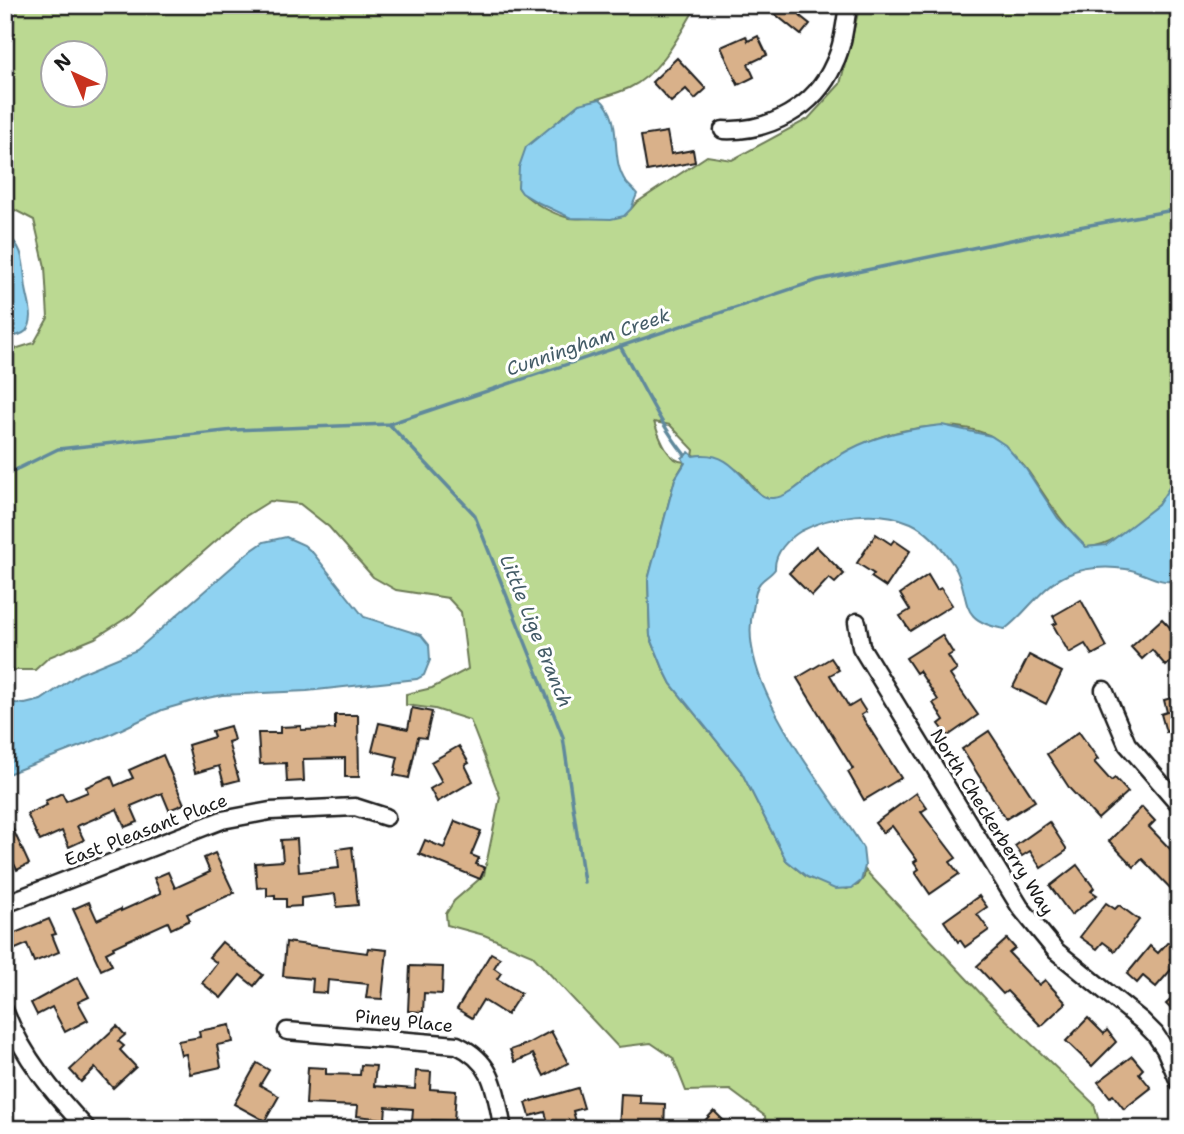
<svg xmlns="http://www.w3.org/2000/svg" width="1184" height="1134" viewBox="0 0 1184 1134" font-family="'Shantell Sans',sans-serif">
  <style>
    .green { fill: #bbd992; stroke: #6c7a57; stroke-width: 2; fill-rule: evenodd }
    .water { fill: #8fd2f1; stroke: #61899c; stroke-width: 2 }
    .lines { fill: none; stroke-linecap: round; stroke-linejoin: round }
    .stream { stroke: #61899c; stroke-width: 3.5 }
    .building { fill: #d9b18a; stroke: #1c1c1c; stroke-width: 2 }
    .minor-casing { stroke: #1c1c1c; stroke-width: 21 }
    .minor { stroke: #fff; stroke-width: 16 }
    .labels { text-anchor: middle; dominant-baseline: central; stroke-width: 6; stroke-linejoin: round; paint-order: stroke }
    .street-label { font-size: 18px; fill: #1c1c1c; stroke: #fff }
    .water-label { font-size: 19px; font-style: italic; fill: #445c67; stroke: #fff }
  </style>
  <rect width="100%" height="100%" fill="#fff"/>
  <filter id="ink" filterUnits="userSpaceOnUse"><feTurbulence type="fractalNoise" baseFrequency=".0143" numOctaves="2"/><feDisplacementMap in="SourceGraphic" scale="14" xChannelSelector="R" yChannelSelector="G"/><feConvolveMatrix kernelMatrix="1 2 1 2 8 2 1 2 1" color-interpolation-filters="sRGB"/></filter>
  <g filter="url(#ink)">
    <!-- green -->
    <path class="green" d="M5,5H697C680,34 661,73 629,88C604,99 577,101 557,122C542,137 529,168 518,187C527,201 553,214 569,218C576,219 584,218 591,218C608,217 625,219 636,203L707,156L732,160L808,119L840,84L860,5H1179V472C1173,483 1167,496 1158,505C1141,521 1109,548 1086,547C1062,525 1047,498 1028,471C1021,462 999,440 989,435C948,417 888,429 850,450C841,455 831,460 823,466C808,476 793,496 774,499C759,500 751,482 742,474C731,465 706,453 693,456L694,450L670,425L654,422C659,436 667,462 685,462L675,479L648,580L650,636L663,668L671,684L741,771L786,860L807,877L847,889L858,885L864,877L865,870L999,1013L1094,1104L1101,1129H766L765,1116L730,1090L686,1091L673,1058L651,1043L618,1047L532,955L484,935L447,925L446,914L454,901L484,875L500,797L470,720L435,709L406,705V694L432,688L468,669L461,612L448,598L396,590L373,577L329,527L300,504L270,501L241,519L131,615L95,638L49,657L35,670H5V352L34,343L48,318L45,267L34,220L5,205ZM52,52H94V94H52Z"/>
    <!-- water -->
    <g class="water">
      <path d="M600,99C625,120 608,157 626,182C629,186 634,190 637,194L631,209L624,216L611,219L571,218L537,202L522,193L518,187L519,167L526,147L579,104Z"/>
      <path d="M5,235C26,245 23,269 26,288C28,302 36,319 26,331C21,336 12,337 5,338Z"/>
      <path d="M942,425L991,436L1005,445L1026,469L1058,518L1086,547L1106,545L1158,505L1179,472V579C1161,587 1144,571 1126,569C1106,566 1086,567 1067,575C1041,586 1027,613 1005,629C953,620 974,597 953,564C943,549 928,531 911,523C878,508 832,515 801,531C788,539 774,553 775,569C771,575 764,578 760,583C754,590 755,601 753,609C734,683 827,787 863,848L865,866L861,881L852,888L835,889L807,877L786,860L741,771L671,684L663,668L650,636L648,580L675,479L685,463L682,458L689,452L693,456C740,447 747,500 773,498C791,497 808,477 822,467C833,459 846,451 859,445C884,434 914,428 942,425Z"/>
      <polygon points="286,537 304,545 313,553 364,617 421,635 429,645 430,660 424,675 417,679 307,691 222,695 193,701 162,710 109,735 5,775 5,702 25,704 41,700 79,674 137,650 248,553 264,542"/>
    </g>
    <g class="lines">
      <!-- stream -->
      <g class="stream">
        <path d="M620,346C642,383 658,421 685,455"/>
        <polyline points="389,424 474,514 563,737 584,882"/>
        <polyline points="5,475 58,449 234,430 389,424 818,280 1040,234 1179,209"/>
      </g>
    </g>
    <!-- building -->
    <g class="building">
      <polygon points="782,5 809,5 800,16 810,24 801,35 775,14"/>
      <polygon points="746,36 748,41 758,36 767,55 748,64 754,77 738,85 721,47"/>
      <polygon points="677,58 706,89 695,99 686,89 671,102 652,82"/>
      <polygon points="667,132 671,154 693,150 695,162 647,171 641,136"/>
      <polygon points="876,534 891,544 894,540 910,551 886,587 871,577 874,574 857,563"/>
      <polygon points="816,546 844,574 835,583 829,578 812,596 789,573"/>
      <polygon points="928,575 937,590 941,588 952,605 910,631 900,616 910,610 900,594"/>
      <polygon points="1081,600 1107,647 1092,655 1085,644 1069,653 1053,625 1057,623 1053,616"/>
      <polygon points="1162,619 1179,637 1179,654 1166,666 1152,650 1142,659 1131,647"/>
      <polygon points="942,635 953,653 948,656 957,670 950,675 978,715 948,736 939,724 944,720 933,703 938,700 919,671 916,673 906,658"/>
      <polygon points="1029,655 1062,672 1046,704 1013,687"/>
      <polygon points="831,658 839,670 830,675 849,707 859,701 866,712 861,715 901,778 864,800 848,772 853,769 797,678"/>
      <polygon points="1179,696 1179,729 1166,732 1161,714 1167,712 1164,700"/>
      <polygon points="412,708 432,712 426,738 418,737 409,778 394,775 398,757 372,751 379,723 408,729"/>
      <polygon points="335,715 358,715 359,777 345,777 345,758 303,759 304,781 287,782 286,763 260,764 258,733 280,733 280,727 301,726 301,730 335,729"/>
      <polygon points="230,726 234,740 228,742 239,780 224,784 219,766 195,773 188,745 214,737 212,731"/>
      <polygon points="989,731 1035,801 1006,819 962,749"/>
      <polygon points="1079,732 1098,759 1094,762 1111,781 1115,778 1128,792 1098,819 1070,789 1047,754"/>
      <polygon points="459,746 469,763 465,765 473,781 437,802 430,789 442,782 431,762"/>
      <polygon points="163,755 184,804 169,810 162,793 131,806 138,822 125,827 117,809 77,826 84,840 69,847 62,831 40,841 27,814 47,805 45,801 62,793 66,801 88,792 86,787 111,776 115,786 133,778 129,770"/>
      <polygon points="916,793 927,808 921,812 956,858 950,862 959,874 930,894 915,872 919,869 914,862 917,860 892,826 883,833 875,823"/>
      <polygon points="1142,807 1155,821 1149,827 1174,853 1179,848 1179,897 1142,859 1134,867 1109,841"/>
      <polygon points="5,812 29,864 17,870 9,853 5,855"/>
      <polygon points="455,821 481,831 471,855 479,858 476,864 485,868 480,879 419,854 425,840 444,848"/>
      <polygon points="1049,822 1066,848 1066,851 1041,868 1030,851 1022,856 1015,846"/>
      <polygon points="297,839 299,872 339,868 337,849 352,847 358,905 337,907 335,894 301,898 301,906 286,907 286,899 275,899 275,895 267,896 267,887 257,888 255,863 283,861 281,840"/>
      <polygon points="215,853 234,893 187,914 190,920 171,929 168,922 113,947 114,949 106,953 112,965 101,970 73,909 89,902 97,920 121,909 121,911 161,893 154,878 168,872 175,888 210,872 204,858"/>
      <polygon points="1077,865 1094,888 1091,891 1097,895 1071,915 1050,886"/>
      <polygon points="979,896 987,907 977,914 989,930 965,947 960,940 958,942 944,921"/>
      <polygon points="1106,903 1115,909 1119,905 1139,920 1115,951 1103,942 1097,949 1080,937"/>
      <polygon points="49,919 56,934 52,935 59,952 34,962 27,944 11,951 5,937"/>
      <polygon points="1007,939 1015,948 1009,953 1039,985 1045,980 1066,1003 1041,1026 1007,991 1003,994 977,966"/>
      <polygon points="222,942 263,975 254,986 240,975 221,998 202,983 217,963 209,957"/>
      <polygon points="286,942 367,953 368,948 387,950 382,999 366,998 368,984 328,980 327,993 312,992 313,979 283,976"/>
      <polygon points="1168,942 1178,950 1170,959 1176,964 1156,987 1143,976 1137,983 1127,974 1150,946 1158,953"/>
      <polygon points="491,953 500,958 494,968 501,973 497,979 521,993 507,1015 483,1000 472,1018 457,1009"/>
      <polygon points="410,966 443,967 442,994 424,993 423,1012 408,1011"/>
      <polygon points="78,977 89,997 78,1002 88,1020 65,1032 52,1007 37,1015 31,1003"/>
      <polygon points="1179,992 1179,1017 1166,1004"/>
      <polygon points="1088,1018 1104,1034 1107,1030 1116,1042 1092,1066 1066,1041"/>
      <polygon points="230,1025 233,1042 217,1045 221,1067 190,1074 186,1054 181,1055 178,1041 200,1037 199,1031"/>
      <polygon points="117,1026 125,1035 118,1041 124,1046 120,1050 136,1067 113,1088 95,1068 81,1082 70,1070"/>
      <polygon points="551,1031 568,1063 544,1076 533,1054 515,1062 510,1050 527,1044"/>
      <polygon points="1132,1056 1143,1069 1139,1073 1151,1088 1124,1109 1113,1095 1110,1097 1098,1082"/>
      <polygon points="257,1063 269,1070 260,1085 279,1096 265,1121 234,1104"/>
      <polygon points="361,1065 376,1066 374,1086 415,1089 416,1071 431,1072 430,1089 456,1091 454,1121 432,1120 432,1124 412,1123 413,1109 386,1107 385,1119 357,1116 358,1106 306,1104 308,1067 326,1068 326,1074 360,1075"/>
      <polygon points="578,1088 584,1108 573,1111 578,1129 550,1129 545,1112 530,1116 526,1103"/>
      <polygon points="621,1094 640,1095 640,1103 665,1104 664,1129 619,1129"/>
      <polygon points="714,1111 732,1129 697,1129"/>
    </g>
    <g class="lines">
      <defs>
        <g id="minor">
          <path d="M723,130C769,132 815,108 834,64C843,46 845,25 848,5"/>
          <polyline points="857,622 861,647 1020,907 1056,951 1142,1021 1155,1034 1165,1049 1179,1082"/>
          <polyline points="1104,690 1127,744 1179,804"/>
          <polyline points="5,904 222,820 270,811 355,807 386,817"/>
          <path d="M5,1012C24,1058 53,1093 87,1129"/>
          <path d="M287,1031L457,1045C495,1063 495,1091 503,1129"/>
        </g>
      </defs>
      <!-- minor casing -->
      <use href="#minor" class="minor-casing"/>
      <!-- minor -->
      <use href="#minor" class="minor"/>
    </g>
  </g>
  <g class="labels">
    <!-- street labels -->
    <g class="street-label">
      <text transform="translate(992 822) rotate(58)">North Checkerberry Way</text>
      <text transform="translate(146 830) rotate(-21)">East Pleasant Place</text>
      <text transform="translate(404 1021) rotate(6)">Piney Place</text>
    </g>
    <!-- water labels -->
    <g class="water-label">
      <text transform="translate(588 342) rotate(-19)">Cunningham Creek</text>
      <text transform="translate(536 631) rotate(68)">Little Lige Branch</text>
    </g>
  </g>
  <!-- margin -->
  <rect width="1184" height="1134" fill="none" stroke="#fff" stroke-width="28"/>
  <rect x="14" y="14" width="1156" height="1106" fill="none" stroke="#1c1c1c" stroke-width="2.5" filter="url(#ink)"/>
  <!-- north arrow -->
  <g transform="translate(74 74) rotate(316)"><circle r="33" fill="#ffffff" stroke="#a4a4a4" stroke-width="2"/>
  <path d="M0-5L12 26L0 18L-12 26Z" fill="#c8321e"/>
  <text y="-10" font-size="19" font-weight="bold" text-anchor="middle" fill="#1c1c1c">N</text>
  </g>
</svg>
